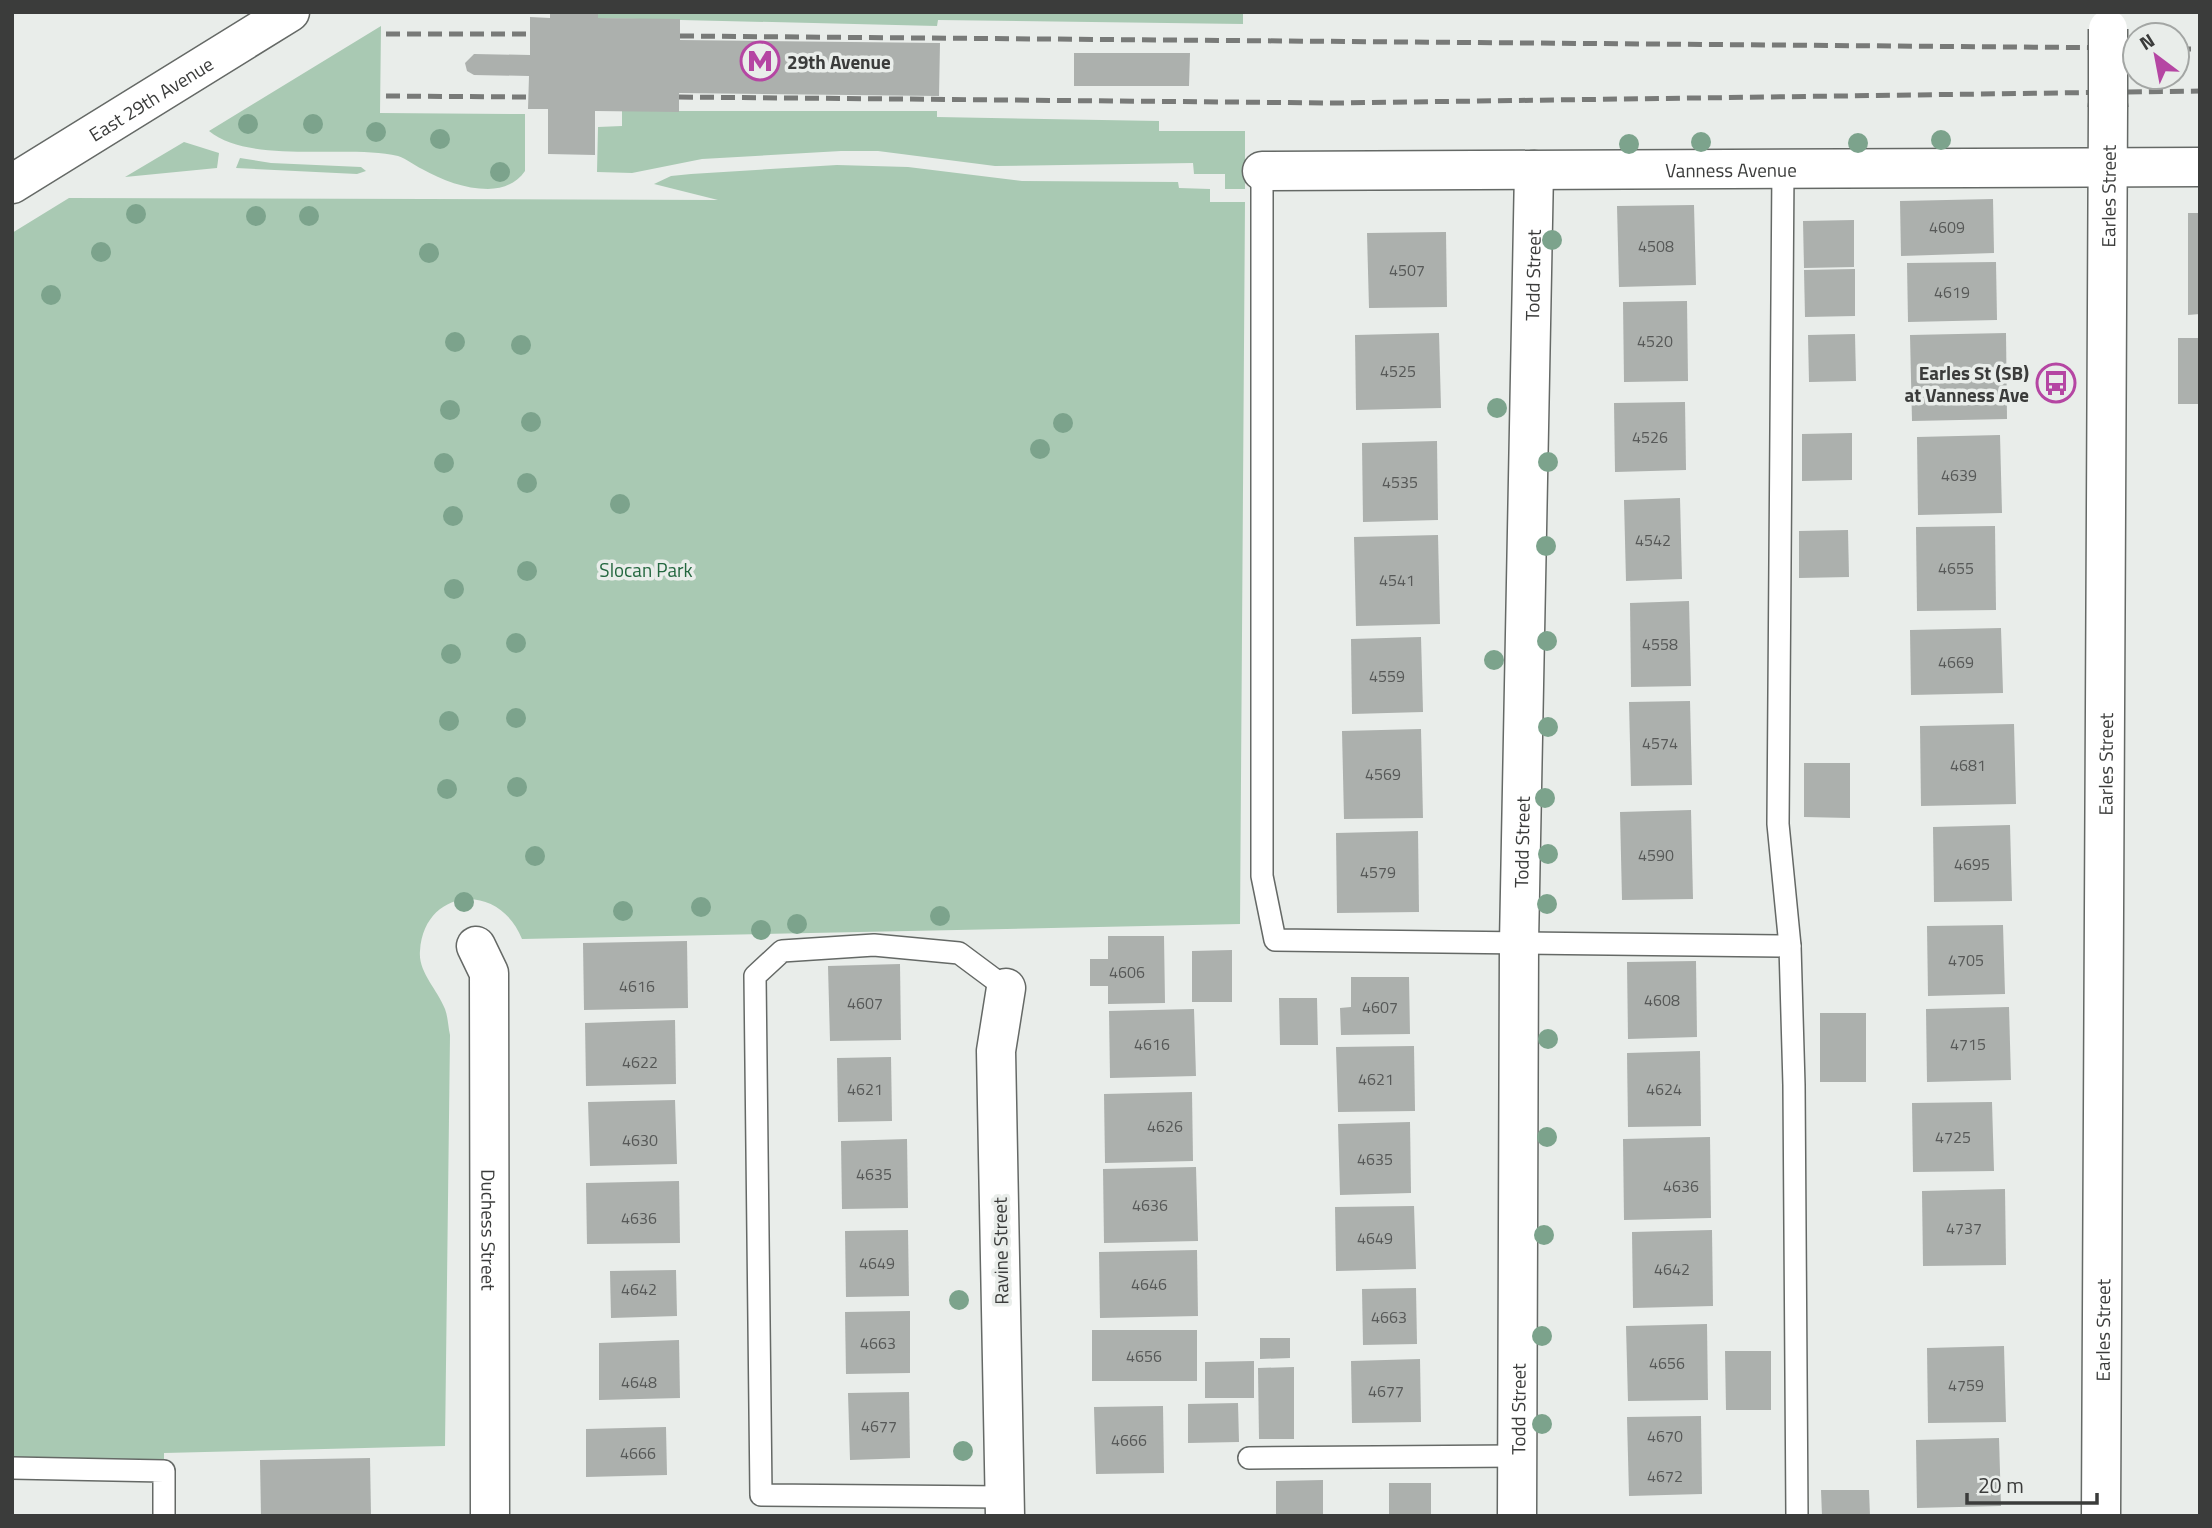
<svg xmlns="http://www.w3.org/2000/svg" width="2212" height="1528" viewBox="0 0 2212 1528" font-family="'Titillium Web',sans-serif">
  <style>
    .green { fill: #a9c9b3 }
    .building { fill: #acb0ad }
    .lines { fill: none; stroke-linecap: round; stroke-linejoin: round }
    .service-casing { stroke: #656966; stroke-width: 24 }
    .minor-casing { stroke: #656966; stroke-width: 41 }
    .tertiary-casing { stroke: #656966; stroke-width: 41 }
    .service { stroke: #fff; stroke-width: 21 }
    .minor { stroke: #fff; stroke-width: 38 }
    .tertiary { stroke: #fff; stroke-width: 38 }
    .rail { stroke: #787a78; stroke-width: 5; stroke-dasharray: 14 7; stroke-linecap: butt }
    .tertiary-bridge-casing { stroke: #656966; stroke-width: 41; stroke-linecap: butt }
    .tertiary-bridge { stroke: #fff; stroke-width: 38 }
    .tree { fill: #7ca38c }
    .labels { text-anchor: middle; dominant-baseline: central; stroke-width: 7; stroke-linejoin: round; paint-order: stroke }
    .number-label { font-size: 16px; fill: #575958 }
    .poi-label { font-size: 19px; font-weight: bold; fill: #3b3c3b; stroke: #e9edea; text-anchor: start }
    .street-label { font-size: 19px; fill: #3b3c3b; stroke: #e9edea }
    .park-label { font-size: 19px; fill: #23673f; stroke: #e9edea }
  </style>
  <rect width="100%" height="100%" fill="#e9edea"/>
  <!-- green -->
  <g class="green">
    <polygon points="598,12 1243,12 1243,24 938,20 937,26 598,18"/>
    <path d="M381,26L380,113L525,114V171C517,183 503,189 488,189C465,189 442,180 422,169C414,165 407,159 398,156C347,144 251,165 209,131Z"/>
    <polygon points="622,111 937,111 937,117 1159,121 1159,131 1245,131 1245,189 1225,189 1225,174 1194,174 1193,163 995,166 878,151 841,151 702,159 632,173 597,172 598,127 622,126"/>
    <polygon points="184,142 219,153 217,168 125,177"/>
    <polygon points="240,158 271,163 361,167 366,171 357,174 236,168"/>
    <path d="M837,165L908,167L1022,181L1178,182L1179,188L1210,189V202H1245L1240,924L522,939C499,881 424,888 420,951C418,972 437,989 445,1009C448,1017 448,1026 450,1035L445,1446L164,1453V1471L12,1468V233L69,198L718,200L654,184L671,176L691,174Z"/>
  </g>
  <!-- building -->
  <g class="building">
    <polygon points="550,12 598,12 598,18 680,19 680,40 940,43 939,96 679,93 679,112 595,111 595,155 548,154 548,109 528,109 529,76 474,75 467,71 465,63 474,54 530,55 530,17 550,18"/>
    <polygon points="1074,53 1190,53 1189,86 1074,86"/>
    <polygon points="1993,199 1994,253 1901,256 1900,201"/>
    <polygon points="1694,205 1696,285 1619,287 1617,206"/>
    <polygon points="2188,213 2200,213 2200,314 2188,315"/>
    <polygon points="1854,220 1854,267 1804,268 1803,221"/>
    <polygon points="1446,232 1447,307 1369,308 1367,233"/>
    <polygon points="1996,262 1997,320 1908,322 1907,263"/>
    <polygon points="1855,269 1855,316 1805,317 1804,270"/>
    <polygon points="1687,301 1688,381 1624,382 1623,302"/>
    <polygon points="1439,333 1441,408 1356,410 1355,335"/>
    <polygon points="2006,333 2007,419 1912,421 1910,335"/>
    <polygon points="1855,334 1856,381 1809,382 1808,335"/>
    <rect x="2178" y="338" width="22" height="66"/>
    <polygon points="1685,402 1686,470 1615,472 1614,403"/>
    <polygon points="1852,433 1852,480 1802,481 1802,434"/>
    <polygon points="2000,435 2002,513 1918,515 1917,437"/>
    <polygon points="1437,441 1438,520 1363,522 1362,443"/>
    <polygon points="1680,498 1682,579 1626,581 1624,500"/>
    <polygon points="1995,526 1996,610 1917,611 1916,527"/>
    <polygon points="1848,530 1849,577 1799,578 1799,531"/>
    <polygon points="1438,535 1440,624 1356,626 1354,537"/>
    <polygon points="1689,601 1691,686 1631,687 1630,603"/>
    <polygon points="2001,628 2003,693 1911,695 1910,630"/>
    <polygon points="1421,637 1423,712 1352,714 1351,639"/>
    <polygon points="1690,701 1692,785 1631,786 1629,702"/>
    <polygon points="2014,724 2016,804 1921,806 1920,726"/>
    <polygon points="1421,729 1423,818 1344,819 1342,731"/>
    <polygon points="1804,763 1850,763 1850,818 1804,817"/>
    <polygon points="1691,810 1693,899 1622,900 1620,812"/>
    <polygon points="2010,825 2012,901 1934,902 1933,827"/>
    <polygon points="1418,831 1419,912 1337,913 1336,833"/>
    <polygon points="2003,925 2005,994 1928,996 1927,926"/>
    <polygon points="1108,936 1164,936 1165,1003 1108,1004 1108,986 1090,986 1090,959 1108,959"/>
    <polygon points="687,941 688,1008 584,1010 583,943"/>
    <polygon points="1232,950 1232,1002 1192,1002 1192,951"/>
    <polygon points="1696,961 1697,1037 1628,1039 1627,962"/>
    <polygon points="900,964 901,1040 830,1041 828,966"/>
    <polygon points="1351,977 1409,977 1410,1034 1341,1035 1340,1008 1351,1007"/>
    <polygon points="1279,998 1317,998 1318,1045 1280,1045"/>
    <polygon points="2009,1007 2011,1080 1927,1082 1926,1009"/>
    <polygon points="1194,1009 1196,1076 1110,1078 1109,1011"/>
    <rect x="1820" y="1013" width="46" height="69"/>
    <polygon points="675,1020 676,1084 586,1086 585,1023"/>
    <polygon points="1414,1046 1415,1111 1338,1112 1336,1047"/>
    <polygon points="1700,1051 1701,1126 1628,1127 1627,1053"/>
    <polygon points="891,1057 892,1121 838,1122 837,1058"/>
    <polygon points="1192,1092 1193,1161 1105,1163 1104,1094"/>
    <polygon points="675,1100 677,1164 590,1166 588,1102"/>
    <polygon points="1992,1102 1994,1171 1913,1172 1912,1103"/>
    <polygon points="1410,1122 1411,1193 1340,1195 1338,1124"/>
    <polygon points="1710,1137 1711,1218 1624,1220 1623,1139"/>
    <polygon points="907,1139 908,1208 842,1209 841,1141"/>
    <polygon points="1196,1167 1198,1241 1104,1243 1103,1169"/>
    <polygon points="679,1181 680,1243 587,1244 586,1183"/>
    <polygon points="2005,1189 2006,1265 1923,1266 1922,1191"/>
    <polygon points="1414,1206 1416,1269 1336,1271 1335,1207"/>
    <polygon points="908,1230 909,1296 846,1297 845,1231"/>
    <polygon points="1712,1230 1713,1306 1633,1308 1632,1232"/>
    <polygon points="1197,1250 1198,1316 1100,1318 1099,1252"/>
    <polygon points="676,1270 677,1316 611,1318 610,1271"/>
    <polygon points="1416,1288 1417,1344 1363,1345 1362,1289"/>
    <polygon points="910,1311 910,1373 846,1374 845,1312"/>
    <polygon points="1707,1324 1708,1400 1628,1401 1626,1326"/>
    <rect x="1092" y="1330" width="105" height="51"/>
    <polygon points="1260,1338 1290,1338 1290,1358 1260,1359"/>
    <polygon points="679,1340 680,1398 599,1400 599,1343"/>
    <polygon points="2004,1346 2006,1422 1928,1423 1927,1348"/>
    <polygon points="1725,1351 1771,1351 1771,1410 1726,1410"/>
    <polygon points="1420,1359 1421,1422 1352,1423 1351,1361"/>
    <polygon points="1254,1361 1254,1398 1205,1398 1205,1362"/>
    <polygon points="1294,1367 1294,1439 1259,1439 1258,1368"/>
    <polygon points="909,1392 910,1458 850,1460 848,1393"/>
    <polygon points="1238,1403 1239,1442 1188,1443 1188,1404"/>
    <polygon points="1163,1406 1164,1473 1096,1474 1094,1407"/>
    <polygon points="1701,1416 1702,1494 1629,1496 1627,1417"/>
    <polygon points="666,1427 667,1475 586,1477 586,1429"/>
    <polygon points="1999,1438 2001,1506 1917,1508 1916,1440"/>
    <polygon points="370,1458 371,1515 261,1516 260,1460"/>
    <polygon points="1323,1480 1323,1516 1276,1516 1276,1481"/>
    <rect x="1389" y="1483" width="42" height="33"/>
    <polygon points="1821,1490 1869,1490 1870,1516 1822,1516"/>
  </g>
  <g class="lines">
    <defs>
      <g id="service">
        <polyline points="1783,169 1778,824 1790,946 1794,1085 1797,1516"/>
        <polyline points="1262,171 1262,876 1275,940 1790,946"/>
        <polyline points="1249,1458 1517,1456"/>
        <polyline points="12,1468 164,1471 164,1516"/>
        <polyline points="1005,1497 761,1495 755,976 782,951 874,945 959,953 1006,988"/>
      </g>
      <g id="minor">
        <path id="s1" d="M1262,171L2200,167"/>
        <path id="s2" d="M476,946L489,973L490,1516"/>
        <polyline points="1005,1516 996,1051 1006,988"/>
        <path id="s3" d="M1517,1516L1519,943L1534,170"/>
      </g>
      <g id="tertiary">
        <path id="s4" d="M12,184L290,12"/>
        <path id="s5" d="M2101,1516L2108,107"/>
      </g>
    </defs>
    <!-- service casing -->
    <use href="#service" class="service-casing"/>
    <!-- minor casing -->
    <use href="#minor" class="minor-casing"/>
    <!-- tertiary casing -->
    <use href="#tertiary" class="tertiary-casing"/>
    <!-- service -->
    <use href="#service" class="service"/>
    <!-- minor -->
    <use href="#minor" class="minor"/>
    <!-- tertiary -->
    <use href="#tertiary" class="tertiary"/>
    <!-- rail -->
    <g class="rail">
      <polyline points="386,34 530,34"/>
      <polyline points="680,36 2135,48"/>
      <polyline points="2177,49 2200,49"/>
      <polyline points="386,96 529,97"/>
      <polyline points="679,97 1335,103 2200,91"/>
    </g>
    <defs>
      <polyline id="tertiary-bridge" points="2108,107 2108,29"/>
    </defs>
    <!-- tertiary-bridge casing -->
    <use href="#tertiary-bridge" class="tertiary-bridge-casing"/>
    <!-- tertiary-bridge -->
    <use href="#tertiary-bridge" class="tertiary-bridge"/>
  </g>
  <!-- trees -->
  <g class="tree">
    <circle cx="248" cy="124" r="10"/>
    <circle cx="313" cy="124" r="10"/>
    <circle cx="376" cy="132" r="10"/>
    <circle cx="440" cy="139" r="10"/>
    <circle cx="1941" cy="140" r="10"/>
    <circle cx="1701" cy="142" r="10"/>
    <circle cx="1858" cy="143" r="10"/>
    <circle cx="1629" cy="144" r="10"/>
    <circle cx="500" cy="172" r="10"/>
    <circle cx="136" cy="214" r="10"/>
    <circle cx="256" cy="216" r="10"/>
    <circle cx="309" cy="216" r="10"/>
    <circle cx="1552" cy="240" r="10"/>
    <circle cx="101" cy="252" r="10"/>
    <circle cx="429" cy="253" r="10"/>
    <circle cx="51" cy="295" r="10"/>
    <circle cx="455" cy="342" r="10"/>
    <circle cx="521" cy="345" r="10"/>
    <circle cx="1497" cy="408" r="10"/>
    <circle cx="450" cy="410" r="10"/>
    <circle cx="531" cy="422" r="10"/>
    <circle cx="1063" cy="423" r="10"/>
    <circle cx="1040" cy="449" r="10"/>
    <circle cx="1548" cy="462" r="10"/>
    <circle cx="444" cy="463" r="10"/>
    <circle cx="527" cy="483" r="10"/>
    <circle cx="620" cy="504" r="10"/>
    <circle cx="453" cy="516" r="10"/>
    <circle cx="1546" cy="546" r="10"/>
    <circle cx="527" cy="571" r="10"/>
    <circle cx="454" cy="589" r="10"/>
    <circle cx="1547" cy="641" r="10"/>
    <circle cx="516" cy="643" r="10"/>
    <circle cx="451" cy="654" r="10"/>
    <circle cx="1494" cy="660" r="10"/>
    <circle cx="516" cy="718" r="10"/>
    <circle cx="449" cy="721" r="10"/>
    <circle cx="1548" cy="727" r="10"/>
    <circle cx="517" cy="787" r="10"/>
    <circle cx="447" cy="789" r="10"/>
    <circle cx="1545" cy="798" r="10"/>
    <circle cx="1548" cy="854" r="10"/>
    <circle cx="535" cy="856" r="10"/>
    <circle cx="464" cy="902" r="10"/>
    <circle cx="1547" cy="904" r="10"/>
    <circle cx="701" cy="907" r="10"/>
    <circle cx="623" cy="911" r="10"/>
    <circle cx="940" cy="916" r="10"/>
    <circle cx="797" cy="924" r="10"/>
    <circle cx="761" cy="930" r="10"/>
    <circle cx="1548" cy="1039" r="10"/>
    <circle cx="1547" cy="1137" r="10"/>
    <circle cx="1544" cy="1235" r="10"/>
    <circle cx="959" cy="1300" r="10"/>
    <circle cx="1542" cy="1336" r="10"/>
    <circle cx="1542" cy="1424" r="10"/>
    <circle cx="963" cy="1451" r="10"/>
  </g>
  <!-- icons -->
  <defs>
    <symbol id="metro-ring" viewBox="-11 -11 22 22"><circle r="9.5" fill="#e9edea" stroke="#b546a3" stroke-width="1.5"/><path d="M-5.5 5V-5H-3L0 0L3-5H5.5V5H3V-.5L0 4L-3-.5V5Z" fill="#b546a3"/></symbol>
    <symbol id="bus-ring" viewBox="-11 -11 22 22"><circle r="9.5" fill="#e9edea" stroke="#b546a3" stroke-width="1.5"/><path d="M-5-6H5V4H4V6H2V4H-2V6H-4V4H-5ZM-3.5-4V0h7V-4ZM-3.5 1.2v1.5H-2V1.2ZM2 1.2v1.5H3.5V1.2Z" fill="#b546a3"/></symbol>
  </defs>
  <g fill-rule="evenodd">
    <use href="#metro-ring" x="738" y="39" width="44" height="44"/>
    <use href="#bus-ring" x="2034" y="361" width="44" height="44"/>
  </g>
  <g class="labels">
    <!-- number labels -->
    <g class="number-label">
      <text x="1947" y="227">4609</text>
      <text x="1656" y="246">4508</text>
      <text x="1407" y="270">4507</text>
      <text x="1952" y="292">4619</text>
      <text x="1655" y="341">4520</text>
      <text x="1398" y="371">4525</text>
      <text x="1650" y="437">4526</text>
      <text x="1959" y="475">4639</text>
      <text x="1400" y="482">4535</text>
      <text x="1653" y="540">4542</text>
      <text x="1956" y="568">4655</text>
      <text x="1397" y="580">4541</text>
      <text x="1660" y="644">4558</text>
      <text x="1956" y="662">4669</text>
      <text x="1387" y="676">4559</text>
      <text x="1660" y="743">4574</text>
      <text x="1968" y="765">4681</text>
      <text x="1383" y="774">4569</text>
      <text x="1656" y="855">4590</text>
      <text x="1972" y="864">4695</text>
      <text x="1378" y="872">4579</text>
      <text x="1966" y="960">4705</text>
      <text x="1127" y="972">4606</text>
      <text x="637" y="986">4616</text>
      <text x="1662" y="1000">4608</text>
      <text x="865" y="1003">4607</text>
      <text x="1380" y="1007">4607</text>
      <text x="1152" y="1044">4616</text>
      <text x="1968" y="1044">4715</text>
      <text x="640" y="1062">4622</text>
      <text x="1376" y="1079">4621</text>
      <text x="865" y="1089">4621</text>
      <text x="1664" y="1089">4624</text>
      <text x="1165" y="1126">4626</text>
      <text x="1953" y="1137">4725</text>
      <text x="640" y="1140">4630</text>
      <text x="1375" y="1159">4635</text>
      <text x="874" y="1174">4635</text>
      <text x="1681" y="1186">4636</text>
      <text x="1150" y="1205">4636</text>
      <text x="639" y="1218">4636</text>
      <text x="1964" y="1228">4737</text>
      <text x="1375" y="1238">4649</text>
      <text x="877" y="1263">4649</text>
      <text x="1672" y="1269">4642</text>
      <text x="1149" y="1284">4646</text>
      <text x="639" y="1289">4642</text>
      <text x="1389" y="1317">4663</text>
      <text x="878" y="1343">4663</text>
      <text x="1144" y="1356">4656</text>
      <text x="1667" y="1363">4656</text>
      <text x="639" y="1382">4648</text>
      <text x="1966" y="1385">4759</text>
      <text x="1386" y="1391">4677</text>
      <text x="879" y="1426">4677</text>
      <text x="1665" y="1436">4670</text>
      <text x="1129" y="1440">4666</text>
      <text x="638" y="1453">4666</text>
      <text x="1665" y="1476">4672</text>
    </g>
    <!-- poi labels -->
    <g class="poi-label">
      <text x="787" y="61">29th Avenue</text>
      <text x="2029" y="372" text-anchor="end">Earles St (SB)<tspan x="2029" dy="22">at Vanness Ave</tspan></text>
    </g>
    <!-- street labels -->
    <g class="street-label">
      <text stroke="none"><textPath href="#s4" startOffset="163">East 29th Avenue</textPath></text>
      <text stroke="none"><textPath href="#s1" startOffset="469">Vanness Avenue</textPath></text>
      <text stroke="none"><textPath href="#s5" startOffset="1320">Earles Street</textPath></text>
      <text stroke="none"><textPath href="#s3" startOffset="1241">Todd Street</textPath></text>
      <text stroke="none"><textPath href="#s5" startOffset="752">Earles Street</textPath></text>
      <text stroke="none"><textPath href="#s3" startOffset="674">Todd Street</textPath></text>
      <text stroke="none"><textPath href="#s2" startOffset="287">Duchess Street</textPath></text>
      <text transform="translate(1000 1251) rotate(-91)">Ravine Street</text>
      <text stroke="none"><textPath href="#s5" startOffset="186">Earles Street</textPath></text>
      <text stroke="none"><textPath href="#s3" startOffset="107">Todd Street</textPath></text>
    </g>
    <!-- park labels -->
    <g class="park-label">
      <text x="646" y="569">Slocan Park</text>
    </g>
  </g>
  <!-- border -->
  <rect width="2212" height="1528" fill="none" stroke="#3b3c3b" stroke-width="28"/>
  <!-- north arrow -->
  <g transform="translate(2156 56) rotate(328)"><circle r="33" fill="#e9edea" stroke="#a3a6a4" stroke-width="2"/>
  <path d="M0-5L12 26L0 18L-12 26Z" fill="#b546a3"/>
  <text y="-10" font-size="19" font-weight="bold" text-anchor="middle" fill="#3b3c3b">N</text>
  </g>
  <!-- scale -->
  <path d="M1967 1493v10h130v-10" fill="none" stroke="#3b3c3b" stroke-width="3.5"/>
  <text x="1978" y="1493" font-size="21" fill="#3b3c3b" stroke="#e9edea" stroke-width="5" paint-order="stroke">20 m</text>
</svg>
